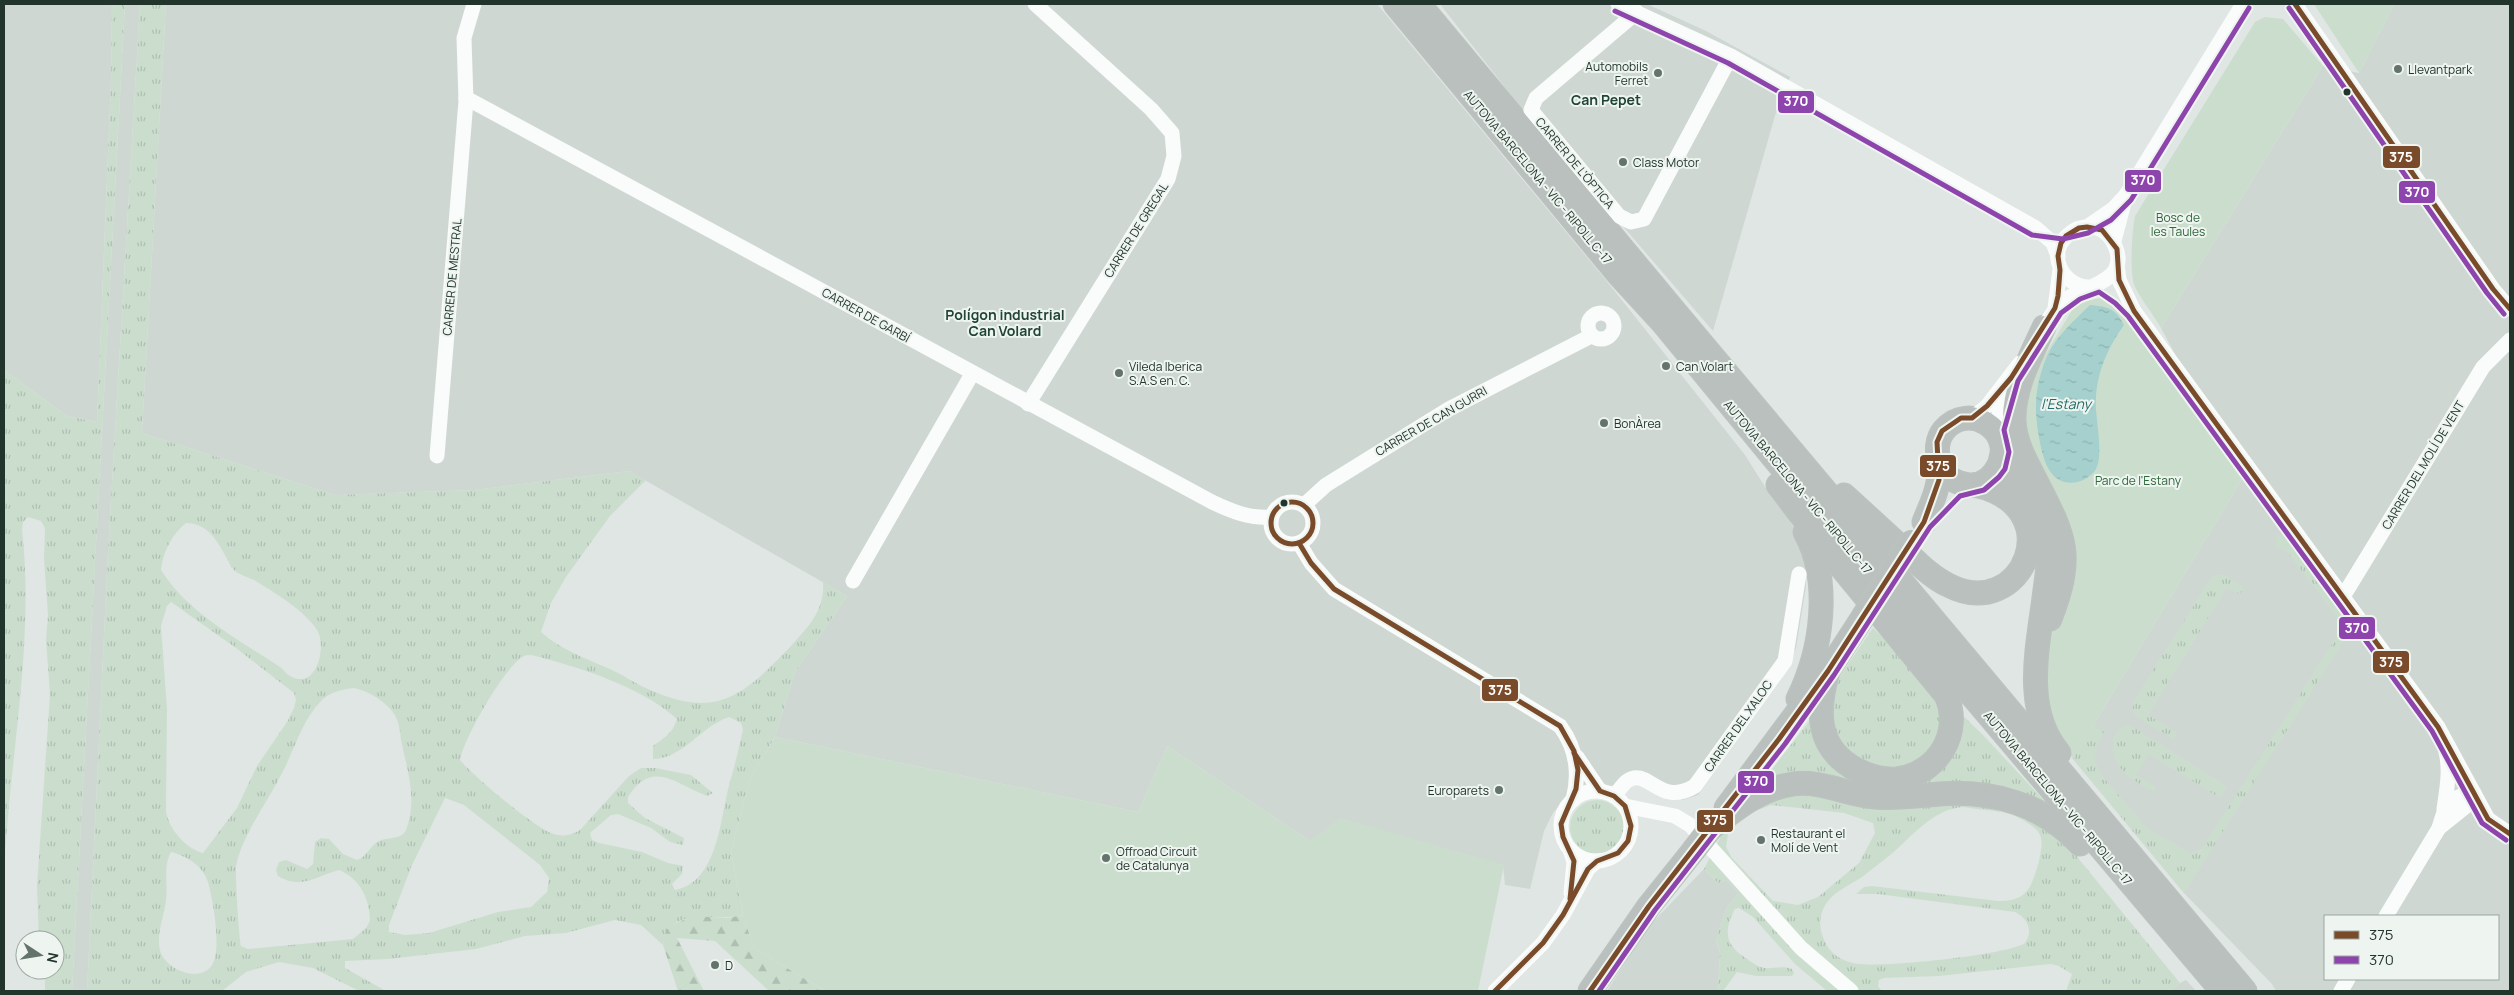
<svg xmlns="http://www.w3.org/2000/svg" width="2514" height="995" viewBox="0 0 2514 995" font-family="Manrope,sans-serif">
  <style>
    .built { fill: #cfd7d2; fill-rule: evenodd }
    .grass { fill: url(#grass-tufts); fill-rule: evenodd }
    .forest { fill: url(#forest-firs) }
    .park { fill: #cbdece }
    .water { fill: url(#water-ripples) }
    .lines { fill: none; stroke-linecap: round; stroke-linejoin: round }
    .highway-casing { stroke: #bbc2bf; stroke-width: 25 }
    .minor { stroke: #fafbfb; stroke-width: 15 }
    .highway { stroke: #bac0bd; stroke-width: 22 }
    .highway-bridge-casing { stroke: #bbc2bf; stroke-width: 25; stroke-linecap: butt }
    .highway-bridge { stroke: #bac0bd; stroke-width: 22 }
    .bus-1-casing { stroke: #eef5f0; stroke-width: 9 }
    .bus-2-casing { stroke: #eef5f0; stroke-width: 9 }
    .bus-1 { stroke: #7a4b2a; stroke-width: 5 }
    .bus-2 { stroke: #8e44ad; stroke-width: 5 }
    .poi-dot { fill: #64736c; stroke: #eef5f0; stroke-width: 2 }
    .bus-dot { fill: #22352c; stroke: #eef5f0; stroke-width: 2 }
    .labels { text-anchor: middle; dominant-baseline: central; stroke-width: 4; stroke-linejoin: round; paint-order: stroke }
    .poi-label { font-size: 12px; fill: #22352c; stroke: #eef5f0; text-anchor: start }
    .street-label { font-size: 12px; fill: #22352c; stroke: #eef5f0 }
    .park-label { font-size: 12px; fill: #31673c; stroke: #eef5f0 }
    .neighbourhood-label { font-size: 14px; font-weight: bold; fill: #214435; stroke: #eef5f0 }
    .water-label { font-size: 14px; font-style: italic; fill: #246967; stroke: #eef5f0 }
    .line-badge { stroke: #eef5f0; stroke-width: 2 }
    .badge-label { font-size: 14px; text-anchor: middle; font-weight: bold; fill: #fff }
  </style>
  <defs>
    <pattern id="grass-tufts" width="24" height="20" patternUnits="userSpaceOnUse" patternTransform="scale(1.25)"><rect width="24" height="20" fill="#cbdece"/><path d="M3 7l-1-3M5 7V3M7 7l1-3M15 17l-1-3M17 17v-4M19 17l1-3" fill="none" stroke="#aebfb1"/></pattern>
    <pattern id="forest-firs" width="22" height="20" patternUnits="userSpaceOnUse" patternTransform="scale(1.25)"><rect width="22" height="20" fill="#cbdece"/><path d="M5 1l3.5 6h-7zM16 11l3.5 6h-7z" fill="#aebfb1"/></pattern>
    <pattern id="water-ripples" width="26" height="14" patternUnits="userSpaceOnUse" patternTransform="scale(1.25)"><rect width="26" height="14" fill="#a5d0cd"/><path d="M2 4q2-2 4 0t4 0M15 11q2-2 4 0t4 0" fill="none" stroke="#8eb3b0"/></pattern>
  </defs>
  <rect width="100%" height="100%" fill="#e0e6e3"/>
  <!-- built -->
  <g class="built">
    <polygon points="4,4 112,4 111,80 97,422 67,416 4,370"/>
    <polygon points="125,4 140,4 108,551 87,991 72,991"/>
    <polygon points="166,4 1377,4 1605,279 1745,455 1772,498 1786,515 1805,546 1806,586 1796,648 1780,681 1698,795 1683,800 1675,800 1667,799 1644,784 1586,787 1569,794 1553,813 1544,831 1530,889 1505,885 1503,865 1310,841 1167,746 1138,812 775,737 795,672 847,596 629,471 474,490 335,495 142,433"/>
    <polygon points="1440,4 1647,4 1706,31 1790,77 1779,102 1713,331 1518,104"/>
    <path d="M2394,4H2510V991H2276L2272,984L2184,893L2073,759L2242,479L2161,328L2323,66L2359,73ZM2325,916H2498V979H2325Z"/>
    <polygon points="1704,869 1718,883 1727,880 1739,893 1727,907 1719,930 1716,942 1720,952 1718,991 1607,991 1649,926"/>
    <polygon points="2186,980 2196,991 2169,991 2180,983"/>
  </g>
  <!-- grass -->
  <g class="grass">
    <path d="M112,4H125L72,991H45V970H55V940H39L37,886L50,694L46,640L48,615L44,559L45,528L41,521L28,517L23,522L22,529C35,643 9,760 4,874V370L67,416L97,422L111,80Z"/>
    <path d="M140,4H166L142,433L335,495L474,490L629,471L646,480L610,516L566,577L551,603L541,632C563,652 592,660 618,673C628,678 638,685 648,689C716,720 743,696 790,647C808,627 825,611 823,582L847,596L795,672L775,737L750,779L731,851L743,915C714,923 671,903 663,945L641,925L615,920L566,933L525,936L476,949L388,959L345,961V968L386,991H359L313,968L279,962L246,972L222,991H87L108,551ZM186,523C207,523 217,540 226,557C228,561 231,567 234,570C239,575 248,577 254,580C275,593 303,609 317,630C327,646 317,689 292,677C287,675 284,670 280,667C238,639 189,614 161,570C163,552 172,534 186,523ZM171,602L236,648L294,693L296,700L294,708L287,722L257,766L237,808L203,853C186,849 168,828 166,811L167,709L161,626L167,606ZM531,655C579,667 640,686 677,719C674,732 663,739 653,746V759C683,759 701,726 729,717L741,723L743,730C739,747 735,765 730,782C720,816 719,882 675,890L672,884L682,874L683,866L668,863L642,852L599,843L592,840L590,833L611,815L618,814L651,828L670,842L683,845L684,838L645,818L628,803V797C653,758 676,785 707,796L713,793L691,775L655,768H641L629,776L580,830C572,835 564,837 554,834C536,829 473,776 460,760C463,740 506,664 524,656C526,655 529,655 531,655ZM354,688C368,691 383,700 392,711C399,719 400,731 401,740C407,770 418,799 406,830C401,840 388,837 379,841C369,846 367,857 357,860L343,854L329,839L321,838L315,842L313,864L307,869L286,860L279,862L276,870L278,876C301,890 317,876 339,870C360,878 370,900 370,921L366,928L353,939L248,949L241,946C239,938 235,874 236,866C243,834 265,806 280,777C294,752 301,721 322,700C330,692 343,689 354,688ZM445,798L464,805L540,865L549,878L547,892L531,907L498,912L429,933L405,935L389,932V925L412,865ZM171,852C187,856 203,866 208,882C213,900 222,950 212,965C200,984 164,969 160,950C156,934 164,917 166,901C168,884 163,866 171,852Z"/>
    <polygon points="2281,534 2351,629 2184,893 2073,759 2093,725 2104,732 2097,744 2094,760 2102,776 2147,828 2190,853 2202,849 2339,633 2341,622 2288,553 2276,546 2276,539"/>
    <polygon points="2217,575 2224,575 2244,588 2240,594 2227,587 2148,715 2177,733 2174,739 2137,717 2133,712 2133,702 2211,578"/>
    <path d="M1873,628L1984,736L2052,809L2078,858L2180,983L2169,991H2066L2072,974L2059,966L2051,964L1939,976L1884,978L1879,980L1878,986L1882,991H1827L1795,964L1753,917L1739,908L1735,909C1723,932 1725,945 1747,959C1753,963 1758,967 1765,968C1774,969 1783,965 1792,969L1794,973L1792,976H1756L1737,972L1723,991H1718L1720,952L1716,942L1719,930L1727,907L1739,893L1727,880L1718,883L1704,869L1722,834L1807,724ZM1771,805L1844,813L1873,823L1875,833L1859,863L1818,897L1798,905L1773,901L1732,858L1726,847L1728,834L1737,818ZM1964,807C1987,812 2009,808 2029,824C2034,827 2040,832 2041,838C2044,849 2034,884 2026,892C2019,900 2008,901 1998,901L1872,886L1864,887L1856,894H1878L2015,912C2027,918 2034,930 2025,943C2009,955 1873,969 1853,963C1836,959 1827,950 1822,934C1818,923 1821,910 1828,901C1837,890 1850,885 1862,877C1871,870 1880,863 1889,856C1911,838 1933,808 1964,807Z"/>
    <path d="M2128,724L2222,783L2226,788L2220,798L2149,754L2136,775L2156,787L2153,792C2133,779 2112,771 2113,744C2113,734 2119,728 2128,724Z"/>
    <circle cx="1597" cy="827" r="27"/>
  </g>
  <!-- forest -->
  <polygon class="forest" points="743,915 754,948 825,991 769,991 715,941 677,938 704,991 678,991 663,945 666,931 670,926 692,916 727,918"/>
  <!-- park -->
  <g class="park">
    <polygon points="2314,4 2394,4 2359,73"/>
    <path d="M2265,17L2283,19L2323,66L2161,328C2153,314 2142,301 2135,287C2129,274 2132,231 2135,216L2255,22Z"/>
    <polygon points="2101,298 2116,304 2242,479 2073,759 2053,727 2043,695 2049,638 2066,594 2024,426 2025,399 2032,376 2074,307 2083,301"/>
    <polygon points="775,737 1138,812 1167,746 1310,841 1340,818 1504,865 1478,991 825,991 754,948 743,915 731,851 750,779"/>
  </g>
  <!-- water -->
  <path class="water" d="M2090,305C2109,307 2115,308 2124,325C2109,346 2097,371 2096,398C2094,416 2106,459 2094,472C2080,487 2058,487 2048,468C2041,456 2035,419 2036,405C2036,388 2041,369 2048,354C2058,334 2075,320 2090,305Z"/>
  <g class="lines">
    <defs>
      <g id="highway">
        <polyline points="1395,4 1618,274 1663,323 1864,568 2222,991"/>
        <polyline points="1419,4 1677,314 2245,991"/>
        <path d="M2044,327C2031,356 2013,388 2014,421C2015,441 2024,458 2033,475C2064,536 2076,552 2050,619"/>
        <path d="M2001,458C2015,494 2040,502 2047,545C2050,559 2047,576 2045,590C2039,643 2021,708 2059,753"/>
        <path d="M1778,485L1832,556L1946,695C1963,732 1938,774 1897,779C1883,780 1869,776 1857,770C1815,748 1817,710 1828,671"/>
        <path d="M1844,495C1864,513 1883,531 1903,549C1917,562 1931,577 1948,585C2022,624 2073,507 1975,485"/>
        <path d="M1924,522C1929,509 1936,496 1938,482C1942,465 1931,446 1944,430C1968,401 2015,430 1999,465C1985,494 1955,489 1938,466"/>
        <path d="M1798,699C1822,650 1832,581 1805,532"/>
        <polyline points="1726,808 1828,671 1863,617"/>
        <path d="M1710,829C1736,809 1759,789 1793,784C1820,780 1848,795 1875,797C1896,799 1917,796 1939,794C1992,790 2043,804 2080,844"/>
        <polyline points="1590,991 1649,906 1693,851"/>
      </g>
    </defs>
    <!-- highway casing -->
    <use href="#highway" class="highway-casing"/>
    <!-- minor -->
    <g class="minor">
      <polyline points="1618,4 1731,56 2036,228 2053,243 2058,256"/>
      <polyline points="2295,4 2493,289 2510,309"/>
      <polyline points="1637,12 1536,98 1531,110 1619,216 1631,222 1644,219 1731,56"/>
      <path d="M466,98L1212,502C1231,511 1250,519 1271,517"/>
      <polyline points="2087,227 2113,209 2126,195 2243,4"/>
      <polyline points="2114,241 2125,199"/>
      <polyline points="2117,265 2119,280 2134,311 2438,727 2488,819 2510,834"/>
      <polyline points="2055,308 2060,270"/>
      <circle cx="1601" cy="326" r="13"/>
      <path d="M2040,333C2047,323 2052,311 2062,302C2081,286 2131,283 2115,246C2111,236 2103,229 2093,227C2084,226 2075,228 2068,235C2046,254 2062,285 2088,287"/>
      <polyline points="1028,404 1168,179 1174,156 1172,133 1151,109 1035,4"/>
      <polyline points="1972,418 1987,406 2020,363"/>
      <polyline points="1996,431 2000,407 2007,389"/>
      <polyline points="437,456 466,101 464,38 474,4"/>
      <circle cx="1292" cy="523" r="21"/>
      <polyline points="1304,505 1326,485 1447,410 1591,336"/>
      <path d="M1299,543L1311,563L1334,589L1560,726C1577,749 1580,773 1573,800"/>
      <polyline points="853,581 972,374"/>
      <polyline points="2344,595 2483,367 2510,340"/>
      <polyline points="1577,757 1600,791"/>
      <circle cx="1596" cy="826" r="35"/>
      <path d="M2474,793L2469,804L2439,828C2446,804 2448,797 2474,793Z"/>
      <path d="M1614,796C1618,792 1622,785 1627,781C1648,766 1659,808 1695,786L1785,661L1799,574"/>
      <polyline points="1625,806 1675,816 1690,825 1801,948 1851,991"/>
      <path d="M2444,809C2447,788 2451,768 2445,748"/>
      <polyline points="1570,850 1574,862 1571,893"/>
      <polyline points="2386,916 2439,828"/>
      <polyline points="1495,991 1543,943 1563,915 1588,869 1597,861"/>
      <polyline points="2341,991 2348,979"/>
    </g>
    <!-- highway -->
    <use href="#highway" class="highway"/>
    <defs>
      <g id="highway-bridge">
        <polyline points="1863,617 1911,541"/>
        <polyline points="1693,851 1710,829"/>
      </g>
    </defs>
    <!-- highway-bridge casing -->
    <use href="#highway-bridge" class="highway-bridge-casing"/>
    <!-- highway-bridge -->
    <use href="#highway-bridge" class="highway-bridge"/>
    <defs>
      <g id="bus-1">
        <polyline points="2295,4 2493,289 2510,309"/>
        <circle cx="1292" cy="523" r="21"/>
        <polyline points="1299,543 1311,563 1334,589 1560,726 1574,751 1578,770 1576,789 1561,824 1563,837 1574,861 1570,899"/>
        <polyline points="1495,991 1543,943 1563,915 1588,869 1597,861 1618,853 1628,841 1631,826 1625,806 1614,796 1600,791 1574,753"/>
        <polyline points="1590,991 1649,906 1779,739 1828,671 1924,522 1939,480 1937,442 1942,431 1961,418 1972,418 1987,406 2011,378 2055,308 2058,296 2060,270 2058,256 2061,243 2066,236 2079,228 2087,227 2102,230 2117,249 2119,280 2134,311 2438,727 2488,819 2510,834"/>
      </g>
      <g id="bus-2">
        <polyline points="2289,8 2487,293 2504,314"/>
        <polyline points="1615,11 1728,63 2032,235 2063,239 2088,233 2111,220 2131,200 2249,8"/>
        <polyline points="1599,991 1655,910 1785,744 1834,675 1930,527 1960,496 1984,490 1999,477 2005,469 2009,452 2004,430 2018,381 2061,313 2080,299 2099,292 2115,303 2128,316 2432,731 2482,823 2506,840"/>
      </g>
    </defs>
    <!-- bus-1 casing -->
    <use href="#bus-1" class="bus-1-casing"/>
    <!-- bus-2 casing -->
    <use href="#bus-2" class="bus-2-casing"/>
    <!-- bus-1 -->
    <use href="#bus-1" class="bus-1"/>
    <!-- bus-2 -->
    <use href="#bus-2" class="bus-2"/>
  </g>
  <!-- markers -->
  <g class="poi-dot">
    <circle cx="2398" cy="69" r="5"/>
    <circle cx="1658" cy="73" r="5"/>
    <circle cx="1623" cy="162" r="5"/>
    <circle cx="1666" cy="366" r="5"/>
    <circle cx="1119" cy="373" r="5"/>
    <circle cx="1604" cy="423" r="5"/>
    <circle cx="1499" cy="790" r="5"/>
    <circle cx="1761" cy="840" r="5"/>
    <circle cx="1106" cy="858" r="5"/>
    <circle cx="715" cy="965" r="5"/>
  </g>
  <g class="bus-dot">
    <circle cx="2347" cy="92" r="4.5"/>
    <circle cx="1284" cy="503" r="4.5"/>
  </g>
  <g class="labels">
    <!-- poi labels -->
    <g class="poi-label">
      <text x="1648" y="66" text-anchor="end">Automobils<tspan x="1648" dy="14">Ferret</tspan></text>
      <text x="2408" y="69">Llevantpark</text>
      <text x="1633" y="162">Class Motor</text>
      <text x="1129" y="366">Vileda Iberica<tspan x="1129" dy="14">S.A.S en. C.</tspan></text>
      <text x="1676" y="366">Can Volart</text>
      <text x="1614" y="423">BonÀrea</text>
      <text x="1489" y="790" text-anchor="end">Europarets</text>
      <text x="1771" y="833">Restaurant el<tspan x="1771" dy="14">Molí de Vent</tspan></text>
      <text x="1116" y="851">Offroad Circuit<tspan x="1116" dy="14">de Catalunya</tspan></text>
      <text x="725" y="965">D</text>
    </g>
    <!-- street labels -->
    <g class="street-label">
      <text transform="translate(1575 163) rotate(50)">CARRER DE L'ÒPTICA</text>
      <text transform="translate(1538 177) rotate(50)">AUTOVIA BARCELONA - VIC - RIPOLL C-17</text>
      <text transform="translate(1136 230) rotate(-58)">CARRER DE GREGAL</text>
      <text transform="translate(452 277) rotate(-85)">CARRER DE MESTRAL</text>
      <text transform="translate(866 315) rotate(29)">CARRER DE GARBÍ</text>
      <text transform="translate(1431 421) rotate(-30)">CARRER DE CAN GURRI</text>
      <text transform="translate(2423 465) rotate(-59)">CARRER DEL MOLÍ DE VENT</text>
      <text transform="translate(1798 487) rotate(50)">AUTOVIA BARCELONA - VIC - RIPOLL C-17</text>
      <text transform="translate(1738 726) rotate(-55)">CARRER DEL XALOC</text>
      <text transform="translate(2058 798) rotate(50)">AUTOVIA BARCELONA - VIC - RIPOLL C-17</text>
    </g>
    <!-- park labels -->
    <g class="park-label">
      <text x="2178" y="217">Bosc de<tspan x="2178" dy="14">les Taules</tspan></text>
      <text x="2138" y="480">Parc de l'Estany</text>
    </g>
    <!-- neighbourhood labels -->
    <g class="neighbourhood-label">
      <text x="1606" y="99">Can Pepet</text>
      <text x="1005" y="314">Polígon industrial<tspan x="1005" dy="16">Can Volard</tspan></text>
    </g>
    <!-- water labels -->
    <g class="water-label">
      <text x="2066" y="403">l'Estany</text>
    </g>
  </g>
  <g class="line-badge">
    <rect x="1777" y="90" width="38" height="24" rx="5" fill="#8e44ad"/>
    <rect x="2382" y="145" width="39" height="24" rx="5" fill="#7a4b2a"/>
    <rect x="2124" y="169" width="38" height="24" rx="5" fill="#8e44ad"/>
    <rect x="2398" y="180" width="38" height="24" rx="5" fill="#8e44ad"/>
    <rect x="1919" y="454" width="38" height="24" rx="5" fill="#7a4b2a"/>
    <rect x="2338" y="616" width="38" height="24" rx="5" fill="#8e44ad"/>
    <rect x="2372" y="650" width="38" height="24" rx="5" fill="#7a4b2a"/>
    <rect x="1481" y="678" width="38" height="24" rx="5" fill="#7a4b2a"/>
    <rect x="1737" y="770" width="38" height="24" rx="5" fill="#8e44ad"/>
    <rect x="1696" y="809" width="38" height="24" rx="5" fill="#7a4b2a"/>
  </g>
  <g class="badge-label">
    <text x="1796" y="106">370</text>
    <text x="2401" y="162">375</text>
    <text x="2143" y="185">370</text>
    <text x="2417" y="197">370</text>
    <text x="1938" y="471">375</text>
    <text x="2357" y="633">370</text>
    <text x="2391" y="667">375</text>
    <text x="1500" y="695">375</text>
    <text x="1756" y="786">370</text>
    <text x="1715" y="825">375</text>
  </g>
  <!-- border -->
  <rect width="2514" height="995" fill="none" stroke="#22352c" stroke-width="10"/>
  <!-- legend -->
  <rect x="2324" y="915" width="175" height="65" fill="#eef5f0" stroke="#9ca8a2"/>
  <rect x="2334" y="931" width="25" height="8" fill="#7a4b2a" stroke="#9ca8a2"/>
  <text x="2369" y="940" font-size="15" fill="#22352c">375</text>
  <rect x="2334" y="956" width="25" height="8" fill="#8e44ad" stroke="#9ca8a2"/>
  <text x="2369" y="965" font-size="15" fill="#22352c">370</text>
  <!-- north arrow -->
  <g transform="translate(40 955) rotate(102)"><circle r="24" fill="#eef5f0" stroke="#9ca8a2"/>
  <path d="M0-4L9 19L0 12L-9 19Z" fill="#64736c"/>
  <text y="-8" font-size="14" font-weight="bold" text-anchor="middle" fill="#22352c">N</text>
  </g>
</svg>
